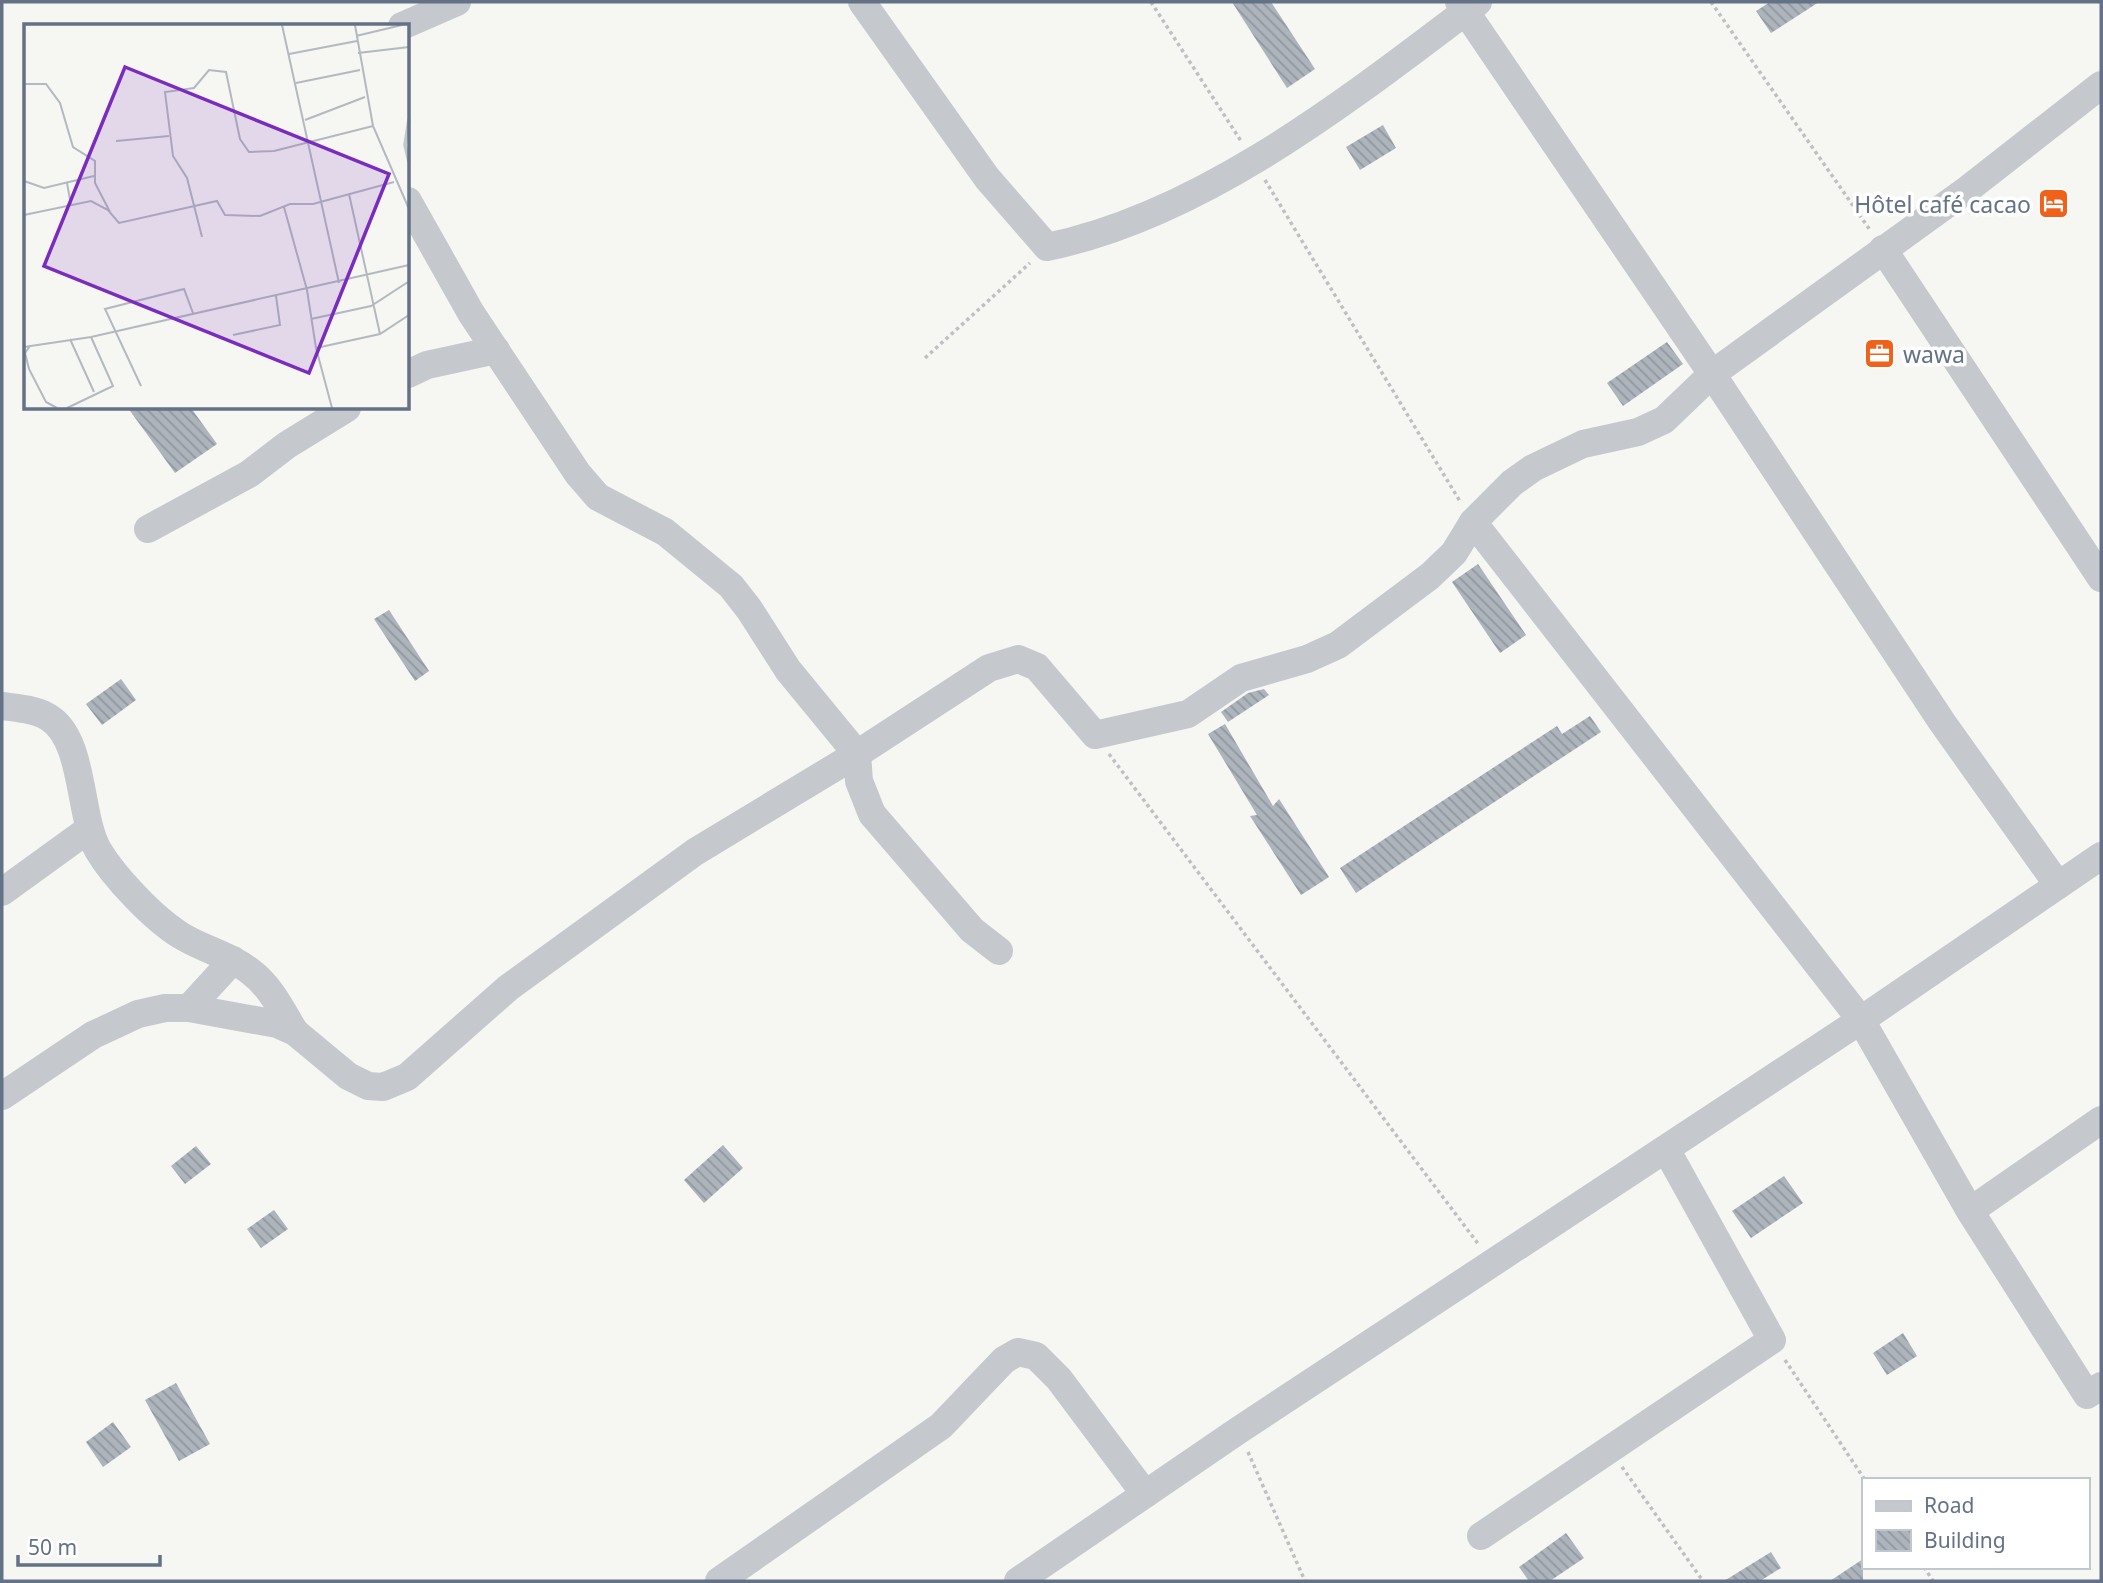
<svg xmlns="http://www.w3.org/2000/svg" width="2103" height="1583" viewBox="0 0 2103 1583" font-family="'Noto Sans',sans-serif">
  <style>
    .building { fill: url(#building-back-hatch) }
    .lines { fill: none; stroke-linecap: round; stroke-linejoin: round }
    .path { stroke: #bfc0c3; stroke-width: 3.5; stroke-dasharray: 3.5 3.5; stroke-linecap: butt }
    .minor { stroke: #c5c8cc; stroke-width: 28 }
    .labels { text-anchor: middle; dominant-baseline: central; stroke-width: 7; stroke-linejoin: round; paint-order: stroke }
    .poi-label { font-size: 23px; fill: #637286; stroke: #fff; text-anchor: end }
    .inset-river { fill: none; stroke: #bec8ce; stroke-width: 3.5 }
    .inset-road { fill: none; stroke: #b2b9c0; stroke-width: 2 }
    .view { fill: #7b2cbf; fill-opacity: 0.15; stroke: #7b2cbf; stroke-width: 3.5 }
    .inset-edge { fill: none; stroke: #637286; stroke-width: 3.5 }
  </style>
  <defs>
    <pattern id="building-back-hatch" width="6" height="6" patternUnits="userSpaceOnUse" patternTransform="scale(1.75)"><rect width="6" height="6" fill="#adb4bb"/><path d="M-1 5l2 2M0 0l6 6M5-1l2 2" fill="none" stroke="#90979e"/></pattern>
  </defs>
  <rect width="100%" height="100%" fill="#f6f6f2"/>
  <!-- building -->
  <g class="building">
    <polygon points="1232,2 1271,2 1315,69 1287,88"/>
    <polygon points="1770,2 1819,2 1771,33 1756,11"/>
    <polygon points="1383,125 1396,148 1360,170 1346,147"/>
    <polygon points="1667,342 1683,364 1623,406 1607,383"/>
    <polygon points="128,408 191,408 217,444 175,473"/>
    <polygon points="1478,564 1526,635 1500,653 1452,582"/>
    <polygon points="389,610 429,671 415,681 374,619"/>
    <polygon points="121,679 136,700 102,725 86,704"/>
    <polygon points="1264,689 1269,695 1228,722 1221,712 1248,693"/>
    <polygon points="1590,716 1601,732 1356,893 1340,868 1557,726 1562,734"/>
    <polygon points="1225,724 1273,806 1279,799 1329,877 1301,895 1250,816 1257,815 1208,734"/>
    <polygon points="723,1145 743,1168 704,1203 684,1180"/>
    <polygon points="196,1146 211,1164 185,1184 171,1166"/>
    <polygon points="1784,1176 1803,1203 1751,1238 1732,1211"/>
    <polygon points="274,1210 288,1229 261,1248 247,1229"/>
    <polygon points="1903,1333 1917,1356 1887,1375 1873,1353"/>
    <polygon points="176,1383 210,1444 179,1461 145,1400"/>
    <polygon points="113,1422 131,1447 103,1467 86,1442"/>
    <polygon points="1566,1533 1584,1558 1550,1581 1529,1581 1519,1567"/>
    <polygon points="1771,1552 1781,1568 1760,1581 1724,1581"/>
    <polygon points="1863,1559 1863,1581 1830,1581"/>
  </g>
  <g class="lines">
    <!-- path -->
    <g class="path">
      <polyline points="1151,2 1241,141"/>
      <polyline points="1711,2 1870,230"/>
      <polyline points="1265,180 1461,503"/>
      <polyline points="925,358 1030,263"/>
      <polyline points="1109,754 1479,1245"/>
      <polyline points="1785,1360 1865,1480"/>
      <polyline points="1248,1452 1305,1581"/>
      <polyline points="1622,1467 1703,1581"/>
      <polyline points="1924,1567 1933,1581"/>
    </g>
    <!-- minor -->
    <g class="minor">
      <path d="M862,2L987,178L1047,247C1204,215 1352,97 1478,2"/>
      <polyline points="1459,2 1712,374 1942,722 2058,885"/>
      <polyline points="402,26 457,2"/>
      <polyline points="408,201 471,313 578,474 598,497 665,532 731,586 749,609 788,670 857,754 859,781 872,814 972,930 999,951"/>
      <polyline points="1883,249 2101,578"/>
      <polyline points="408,374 427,365 496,350"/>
      <polyline points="1473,522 1861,1020 1970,1211 2087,1395 2101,1386"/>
      <polyline points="148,529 249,474 287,445 347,408"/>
      <path d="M2,706C17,708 35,709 48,717C85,739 78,814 98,850C114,877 153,918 180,935C202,949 230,955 251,972C271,987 282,1011 295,1032"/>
      <polyline points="2,892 89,829"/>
      <polyline points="189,1008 233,960"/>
      <polyline points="2,1096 93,1035 138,1014 165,1008 189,1008 277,1024 295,1032 348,1076 368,1086 383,1087 407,1077 508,988 695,852 857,754 989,668 1018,659 1037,667 1095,735 1188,714 1241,678 1307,659 1338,645 1430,576 1454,553 1473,522 1512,483 1533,468 1583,444 1638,432 1664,420 1712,374 1968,189 2101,85"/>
      <polyline points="1970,1211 2101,1120"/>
      <polyline points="1481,1536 1772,1340 1666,1149"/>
      <polyline points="719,1581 941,1426 1004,1360 1018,1352 1036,1356 1059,1379 1145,1494"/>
      <polyline points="1018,1581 1239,1430 1861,1020 2101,856"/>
    </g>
  </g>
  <!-- icons -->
  <defs>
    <symbol id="hotel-square" viewBox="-11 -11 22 22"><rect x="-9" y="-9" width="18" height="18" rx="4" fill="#f06119" stroke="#fff"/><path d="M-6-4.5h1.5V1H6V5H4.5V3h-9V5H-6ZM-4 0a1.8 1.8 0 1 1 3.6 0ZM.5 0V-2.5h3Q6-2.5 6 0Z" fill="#fff"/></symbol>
    <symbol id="office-square" viewBox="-11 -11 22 22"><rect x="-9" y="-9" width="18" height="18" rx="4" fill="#f06119" stroke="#fff"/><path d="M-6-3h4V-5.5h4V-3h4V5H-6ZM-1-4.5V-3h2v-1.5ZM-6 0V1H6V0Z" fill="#fff"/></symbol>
  </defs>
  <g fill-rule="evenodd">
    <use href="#hotel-square" x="2036" y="186" width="35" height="35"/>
    <use href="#office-square" x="1862" y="336" width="35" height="35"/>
  </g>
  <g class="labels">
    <!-- poi labels -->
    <g class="poi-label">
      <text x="2031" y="204">Hôtel café cacao</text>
      <text x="1903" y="354" text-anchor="start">wawa</text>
    </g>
  </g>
  <!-- overview -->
  <g transform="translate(24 24)">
    <rect width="385" height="385" fill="#f6f6f2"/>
    <path class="inset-river" d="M385,95L381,121L385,138"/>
    <path class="inset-road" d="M258,1L315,259M331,1L349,102L385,185M332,12L378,1M334,29L385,23M265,30L333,17M272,59L336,46M0,60H22L36,79L49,123L71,137V159L86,188M281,96L341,73M92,117L145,112M0,157L20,164L70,152M43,159L47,181M325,170L356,310M260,183L283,266L292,324L356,310L385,291M0,191L67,177L84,186L95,199L193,177L201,191L236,192L266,180H289L370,158M178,213L163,154L149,132L141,68L170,64L185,46L202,48L216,115L225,128L250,127L349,102M287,295L347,282L384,258M209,311L256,301L252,272M46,315L70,368M6,322L1,329L5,345L22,378L33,384M0,323L67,313L385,241M292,324L308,384M117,362L81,285L160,265L169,289M43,384L89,362L67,313"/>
    <path class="view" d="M101,43L365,150L285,349L20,242Z"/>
    <rect width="385" height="385" class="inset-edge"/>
  </g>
  <!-- border -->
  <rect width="2103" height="1583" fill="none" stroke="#637286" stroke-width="7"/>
  <!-- legend -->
  <rect x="1862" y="1478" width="228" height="91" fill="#ffffff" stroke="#c1c7cf" stroke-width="2"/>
  <rect x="1876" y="1501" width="35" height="10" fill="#c5c8cc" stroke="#c1c7cf" stroke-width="2"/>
  <text x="1924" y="1513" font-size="21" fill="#637286">Road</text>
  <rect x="1876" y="1530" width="35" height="21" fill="url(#building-back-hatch)" stroke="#c1c7cf" stroke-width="2"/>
  <text x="1924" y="1548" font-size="21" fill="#637286">Building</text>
  <!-- scale -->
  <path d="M18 1555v10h142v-10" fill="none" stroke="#637286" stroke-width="3.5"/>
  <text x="28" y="1555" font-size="21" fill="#637286" stroke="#ffffff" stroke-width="5" paint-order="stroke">50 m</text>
</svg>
